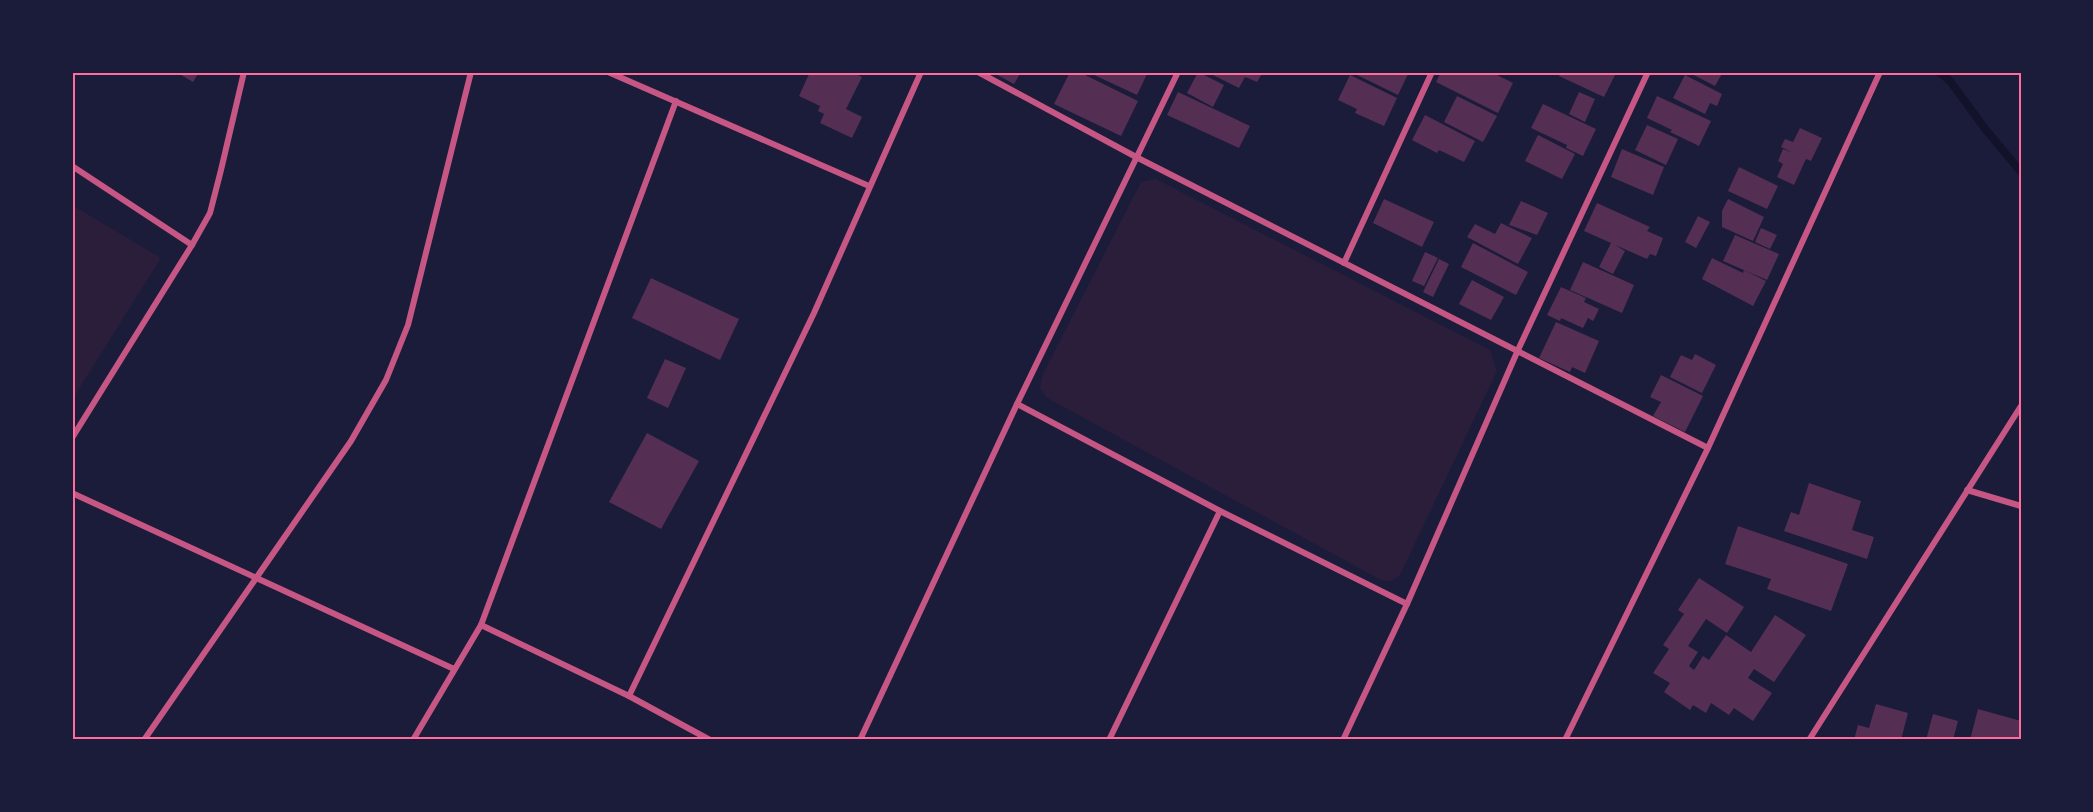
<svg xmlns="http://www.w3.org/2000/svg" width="2093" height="812" viewBox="0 0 2093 812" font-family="'Exo 2',sans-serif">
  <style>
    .green { fill: #2a1e3b }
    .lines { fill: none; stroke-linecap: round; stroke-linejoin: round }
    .stream { stroke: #12122b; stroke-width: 8 }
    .building { fill: #542f53 }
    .minor { stroke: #c65784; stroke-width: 6 }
    .neatline { fill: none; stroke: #ff6b9d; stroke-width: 2 }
  </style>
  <rect width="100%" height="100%" fill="#1b1b3a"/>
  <!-- green -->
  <g class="green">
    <polygon points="1156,179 1490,350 1497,371 1400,575 1392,581 1381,580 1047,398 1040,389 1042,376 1141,182"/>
    <polygon points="72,205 161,258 72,400"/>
  </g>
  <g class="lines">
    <!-- stream -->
    <polyline class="stream" points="1939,72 1950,81 1986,130 2021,172"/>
  </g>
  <!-- building -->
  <g class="building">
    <polygon points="176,72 199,72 193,82"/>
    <polygon points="810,72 852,72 862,77 846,109 862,117 852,138 820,123 824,114 818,111 820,106 799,96"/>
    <polygon points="992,72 1021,72 1014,84"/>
    <polygon points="1070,72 1079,72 1138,101 1121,136 1054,104"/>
    <polygon points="1093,72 1148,72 1137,95 1092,74"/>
    <polygon points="1198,72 1224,85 1213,107 1187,93"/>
    <polygon points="1207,72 1263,72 1257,82 1245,77 1239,88"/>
    <polygon points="1351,72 1409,72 1398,95"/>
    <polygon points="1441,72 1491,72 1513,83 1498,113 1436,82"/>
    <polygon points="1560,72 1615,72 1616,73 1604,97 1559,76"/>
    <polygon points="1688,72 1723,72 1715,86"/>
    <polygon points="1350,75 1397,98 1384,126 1355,113 1357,109 1338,100"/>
    <polygon points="1685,75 1722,94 1717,106 1710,103 1705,114 1673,98"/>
    <polygon points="1178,92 1250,126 1239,148 1167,115"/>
    <polygon points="1579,92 1595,99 1585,122 1569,114"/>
    <polygon points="1457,96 1497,116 1483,142 1444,122"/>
    <polygon points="1657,96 1711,121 1699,146 1670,132 1672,130 1647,118"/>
    <polygon points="1543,104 1596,129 1583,156 1566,148 1567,145 1531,128"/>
    <polygon points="1425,115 1475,141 1464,162 1439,150 1437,153 1412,140"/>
    <polygon points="1647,125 1678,139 1666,165 1635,150"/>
    <polygon points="1800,128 1822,138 1811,161 1806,159 1794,185 1777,177 1783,164 1778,161 1783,149 1793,153 1781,147 1785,139 1793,142"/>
    <polygon points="1538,135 1575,154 1562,179 1525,161"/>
    <polygon points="1622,149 1664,167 1653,195 1611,177"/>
    <polygon points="1739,167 1778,186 1767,209 1728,191"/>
    <polygon points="1384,199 1434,222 1422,247 1373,223"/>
    <polygon points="1728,199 1764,217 1753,241 1722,227 1722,211"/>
    <polygon points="1521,201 1548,213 1537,235 1509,225"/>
    <polygon points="1597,203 1650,227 1647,231 1663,238 1656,256 1650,254 1647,259 1615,245 1625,251 1613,274 1599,267 1611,243 1584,231"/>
    <polygon points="1698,216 1710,222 1696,248 1685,242"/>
    <polygon points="1501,223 1532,238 1518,264 1467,237 1475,224 1495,234"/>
    <polygon points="1761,228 1777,235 1770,249 1755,242"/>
    <polygon points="1735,235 1779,254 1767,280 1723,261"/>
    <polygon points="1473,243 1528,272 1516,295 1461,267"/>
    <polygon points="1425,252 1438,258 1424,286 1412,281"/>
    <polygon points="1712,258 1743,273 1744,270 1766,281 1753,306 1702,279"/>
    <polygon points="1439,259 1449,264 1433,297 1423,292"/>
    <polygon points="1583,262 1634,285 1622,313 1570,290"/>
    <polygon points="651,278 739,319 720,360 632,318"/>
    <polygon points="1472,280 1504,297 1491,320 1459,304"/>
    <polygon points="1561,287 1586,298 1584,302 1599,309 1593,321 1588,318 1583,328 1561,318 1560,321 1547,315"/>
    <polygon points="1556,322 1599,341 1585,373 1572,367 1570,372 1539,358"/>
    <polygon points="1695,354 1716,365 1702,393 1670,377 1681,355 1692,360"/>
    <polygon points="665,359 686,368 668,408 647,398"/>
    <polygon points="1661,375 1703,396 1685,432 1653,416 1661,402 1650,397"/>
    <polygon points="647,433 699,461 661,529 609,502"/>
    <polygon points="1809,483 1861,501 1852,530 1874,537 1867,559 1784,531 1791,512 1799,515"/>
    <polygon points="1738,526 1848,564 1831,611 1767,589 1771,579 1725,564"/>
    <polygon points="1699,578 1744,607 1727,633 1706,619 1688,646 1698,652 1689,666 1694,670 1703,656 1709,660 1726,635 1751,652 1775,615 1806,635 1774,682 1754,669 1748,678 1772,693 1753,721 1734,708 1729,715 1711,703 1706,713 1693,705 1690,710 1664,692 1670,683 1653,673 1669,649 1663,645 1684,614 1678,610"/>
    <polygon points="1876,704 1908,713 1901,740 1854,740 1858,725 1869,728"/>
    <polygon points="1978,709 2021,721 2021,740 1970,740"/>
    <polygon points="1933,714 1958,721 1953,740 1926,740"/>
  </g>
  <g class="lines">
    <!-- minor -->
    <g class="minor">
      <polyline points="608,72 869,186"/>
      <polyline points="978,72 1138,158 1708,448"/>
      <polyline points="72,166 192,245"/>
      <polyline points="1344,263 1432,72"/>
      <polyline points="1017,404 1220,511 1407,604"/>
      <polyline points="72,438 192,245 210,213 221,170 244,72"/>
      <polyline points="1967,490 2021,506"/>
      <polyline points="72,493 454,669"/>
      <polyline points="481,625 629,696 710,740"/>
      <polyline points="629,696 814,313 921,72"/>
      <polyline points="144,740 351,441 386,380 408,325 471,72"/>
      <polyline points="413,740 481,625 676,101"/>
      <polyline points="860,740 1017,404 1178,72"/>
      <polyline points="1109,740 1220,511"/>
      <polyline points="1343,740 1407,604 1518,350 1648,72"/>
      <polyline points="1565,740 1708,448 1880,72"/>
      <polyline points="1809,740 2021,406"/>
    </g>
  </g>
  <!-- border -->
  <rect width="2093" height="812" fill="none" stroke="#1b1b3a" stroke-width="147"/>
  <rect x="74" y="74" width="1946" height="664" class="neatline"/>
</svg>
